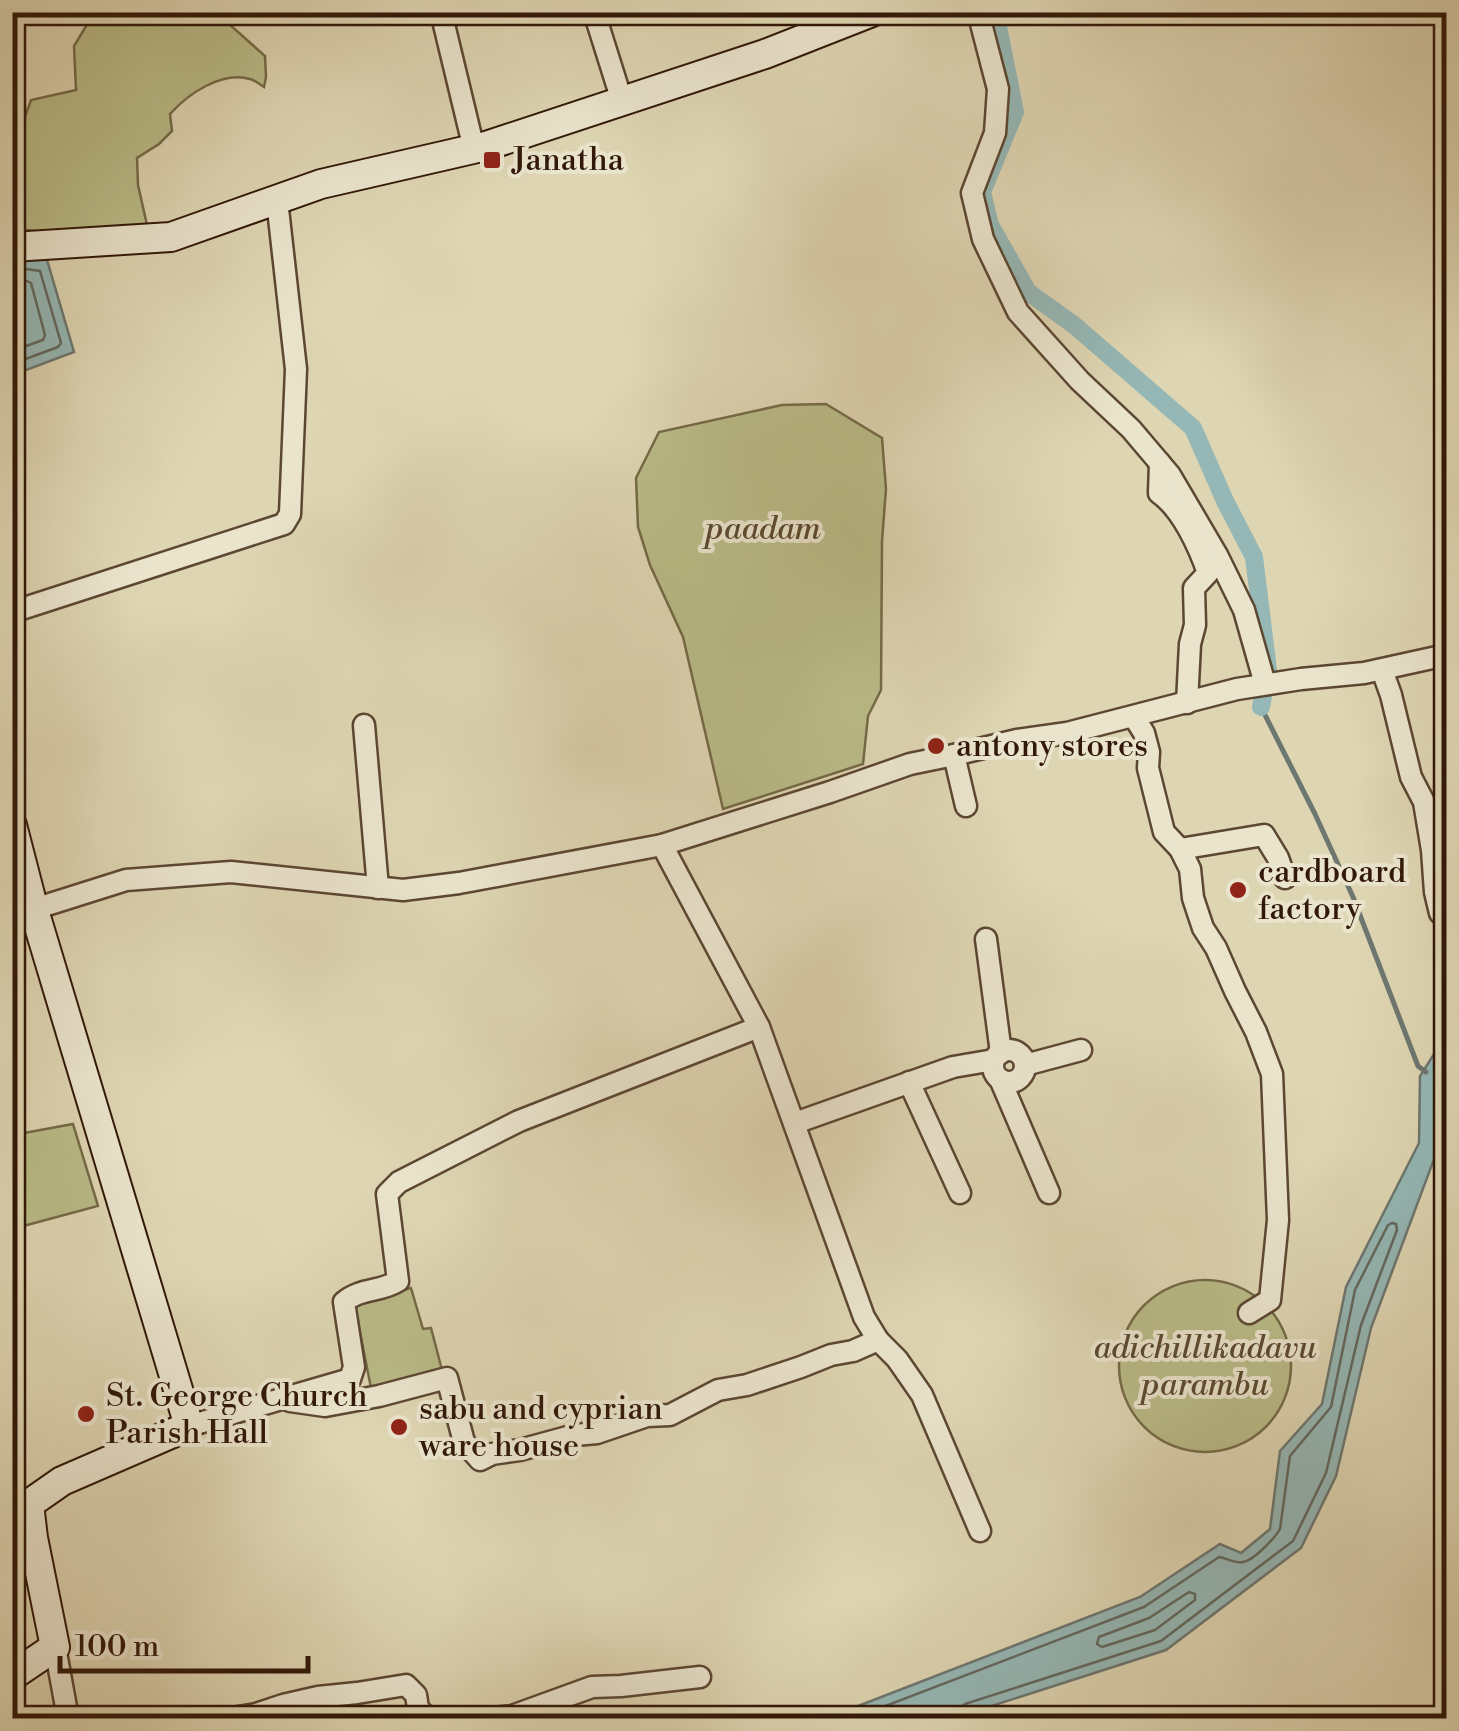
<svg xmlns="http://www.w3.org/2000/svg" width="1459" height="1731" viewBox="0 0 1459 1731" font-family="'Libre Bodoni',serif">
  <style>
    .green { fill: #b9bb87; stroke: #756a48; stroke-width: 2.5 }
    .water { fill: #95b7b5; stroke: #6d7770; stroke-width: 2.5 }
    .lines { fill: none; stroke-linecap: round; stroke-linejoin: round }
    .shore { stroke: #63685e; stroke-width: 2.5 }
    .stream { stroke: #6d7770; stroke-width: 5 }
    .canal { stroke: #95b7b5; stroke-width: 18 }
    .street-casing { stroke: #5c4732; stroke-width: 25 }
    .secondary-casing { stroke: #311808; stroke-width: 32 }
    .street { stroke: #eae4cd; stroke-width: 20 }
    .secondary { stroke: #eae4cd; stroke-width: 28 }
    .poi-dot { fill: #8f2418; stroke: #eae4cd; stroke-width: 4 }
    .labels { text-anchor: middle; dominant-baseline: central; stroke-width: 8; stroke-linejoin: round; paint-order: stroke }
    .poi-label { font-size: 32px; fill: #311808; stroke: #eae4cd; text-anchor: start }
    .park-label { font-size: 32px; font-style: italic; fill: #5a492e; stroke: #eae4cd }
  </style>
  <rect width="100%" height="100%" fill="#ded5b2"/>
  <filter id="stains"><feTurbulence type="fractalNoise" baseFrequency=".002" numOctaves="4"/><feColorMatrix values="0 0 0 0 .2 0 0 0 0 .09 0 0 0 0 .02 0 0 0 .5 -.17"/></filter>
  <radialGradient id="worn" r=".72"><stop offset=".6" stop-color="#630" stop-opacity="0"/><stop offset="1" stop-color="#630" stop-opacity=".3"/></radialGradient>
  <!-- green -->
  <g class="green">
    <path d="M100,12L223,13L229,24L265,56L266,77L264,87C259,84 255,80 250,79C221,71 188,94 170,114L172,131L159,144L137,158L138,185L147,225L50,232L13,229V163L18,136L31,100L76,90L74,46L91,18Z"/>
    <polygon points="826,404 882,438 886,489 882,541 881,690 868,716 863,764 723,809 683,637 650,565 638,527 636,478 659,432 782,405"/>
    <polygon points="73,1124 98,1206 16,1228 22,1259 13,1260 13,1135"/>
    <circle cx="1205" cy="1366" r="86"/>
    <polygon points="411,1288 423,1329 431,1328 442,1370 371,1388 354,1302"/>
  </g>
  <!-- water -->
  <g class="water">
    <polygon points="13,257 47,260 74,352 13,375"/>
    <polygon points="1446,1035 1446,1127 1371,1328 1336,1476 1301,1548 1166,1650 954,1718 827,1718 1140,1597 1220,1544 1241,1553 1270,1529 1280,1451 1322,1404 1346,1287 1419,1143 1420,1076"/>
  </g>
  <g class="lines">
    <!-- shore -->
    <g class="shore">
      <polyline points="12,267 40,271 61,343 58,347 12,364"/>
      <polyline points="12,280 27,281 31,283 45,335 43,340 12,351"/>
      <polygon points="1189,1592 1195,1594 1195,1600 1155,1630 1102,1647 1097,1644 1099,1637 1149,1618"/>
      <path d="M854,1718L1144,1607L1219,1557C1226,1558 1236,1564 1243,1562C1253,1561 1275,1538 1280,1529L1290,1456L1331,1407L1355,1290L1388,1225L1392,1223L1396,1224L1397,1230L1361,1325L1326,1473L1293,1541L1161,1641L965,1704L959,1710L957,1718"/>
    </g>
    <!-- stream -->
    <polyline class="stream" points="1261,707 1315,814 1353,897 1418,1066 1426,1072"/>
    <!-- canal -->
    <polyline class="canal" points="995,12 1015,112 982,192 990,225 1028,292 1074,325 1193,428 1225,501 1254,557 1268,670 1261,707"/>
    <defs>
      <g id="street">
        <polyline points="441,12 474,149"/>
        <polyline points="594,12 622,101"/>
        <polyline points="978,12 998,89 995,133 972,193 983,239 1018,312 1080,381 1131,429 1170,475 1217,555 1244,610 1265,684"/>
        <path d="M1160,463L1159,493C1182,509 1199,547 1208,573L1194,588L1195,625L1190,644L1187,703"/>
        <polyline points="12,612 284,524 290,514 296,369 277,200"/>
        <polyline points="1382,670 1391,695 1411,777 1424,802 1432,850 1435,892 1440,913"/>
        <polyline points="1134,717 1144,733 1149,752 1148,768 1164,832 1180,849 1190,869 1193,898 1203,928 1216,948 1235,991 1256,1032 1272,1074 1278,1220 1270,1300 1249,1313"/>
        <polyline points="364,725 378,888"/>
        <polyline points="954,755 1017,740 1067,733 1237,689 1301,679 1364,673 1446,655"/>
        <polyline points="662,845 759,1027 864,1317 878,1340 897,1359 922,1395 980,1531"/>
        <polyline points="1180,849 1264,835 1278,858 1285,878"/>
        <polyline points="12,916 126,880 231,872 403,890 459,883 662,845 830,792 910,764 954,755 966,806"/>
        <polyline points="986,939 1001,1053"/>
        <circle cx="1009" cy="1066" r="16"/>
        <polyline points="1025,1065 1081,1050"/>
        <polyline points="1000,1079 1049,1193"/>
        <polyline points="909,1082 960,1193"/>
        <polyline points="795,1123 953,1067 994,1060"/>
        <polyline points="290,1401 325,1406 379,1396 447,1378 464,1442 480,1460 492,1454 520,1450 575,1435 597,1433 647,1416 670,1415 718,1390 747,1385 801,1367 831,1355 853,1351 878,1340"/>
        <path d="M189,1426L350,1379L354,1367L344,1302C360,1288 381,1292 398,1281L387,1194L399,1182L519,1121L759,1027"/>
        <polyline points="55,1647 68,1718"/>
        <polyline points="232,1718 256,1714 283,1705 318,1697 357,1693 406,1685 416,1695 418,1708 427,1718"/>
        <polyline points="493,1718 512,1716 592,1687 621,1686 700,1677"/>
      </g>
      <g id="secondary">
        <polyline points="12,247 171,237 321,184 486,146 765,54 872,12"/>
        <polyline points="12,825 34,910 189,1426 62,1481 29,1504 33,1538 55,1647 12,1676"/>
      </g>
    </defs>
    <!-- street casing -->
    <use href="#street" class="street-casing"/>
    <!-- secondary casing -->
    <use href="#secondary" class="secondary-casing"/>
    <!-- street -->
    <use href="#street" class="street"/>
    <!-- secondary -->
    <use href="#secondary" class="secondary"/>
  </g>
  <!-- markers -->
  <g class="poi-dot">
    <rect x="482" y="150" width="20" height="20" rx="5"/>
    <circle cx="936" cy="746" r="10"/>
    <circle cx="1238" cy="890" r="10"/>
    <circle cx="86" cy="1414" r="10"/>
    <circle cx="399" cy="1427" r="10"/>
  </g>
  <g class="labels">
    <!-- poi labels -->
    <g class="poi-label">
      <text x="512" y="160">Janatha</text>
      <text x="956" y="746">antony stores</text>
      <text x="1258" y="872">cardboard<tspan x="1258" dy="37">factory</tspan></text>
      <text x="106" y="1396">St. George Church<tspan x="106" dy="37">Parish Hall</tspan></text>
      <text x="419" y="1409">sabu and cyprian<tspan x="419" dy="37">ware house</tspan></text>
    </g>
    <!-- park labels -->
    <g class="park-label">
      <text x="763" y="529">paadam</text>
      <text x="1205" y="1348">adichillikadavu<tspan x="1205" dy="37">parambu</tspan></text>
    </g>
  </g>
  <!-- margin -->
  <rect width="1459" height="1731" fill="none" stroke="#ded5b2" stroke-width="50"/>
  <rect x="15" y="15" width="1429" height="1701" fill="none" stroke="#311808" stroke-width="5"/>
  <rect x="25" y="25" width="1409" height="1681" fill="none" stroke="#311808" stroke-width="2.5"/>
  <!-- scale -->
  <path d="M60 1656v15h248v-15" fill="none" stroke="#311808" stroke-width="5"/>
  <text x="75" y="1656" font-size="30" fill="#311808" stroke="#eae4cd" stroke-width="8" paint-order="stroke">100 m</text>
  <rect width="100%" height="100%" filter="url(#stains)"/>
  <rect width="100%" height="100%" fill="url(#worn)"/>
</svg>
